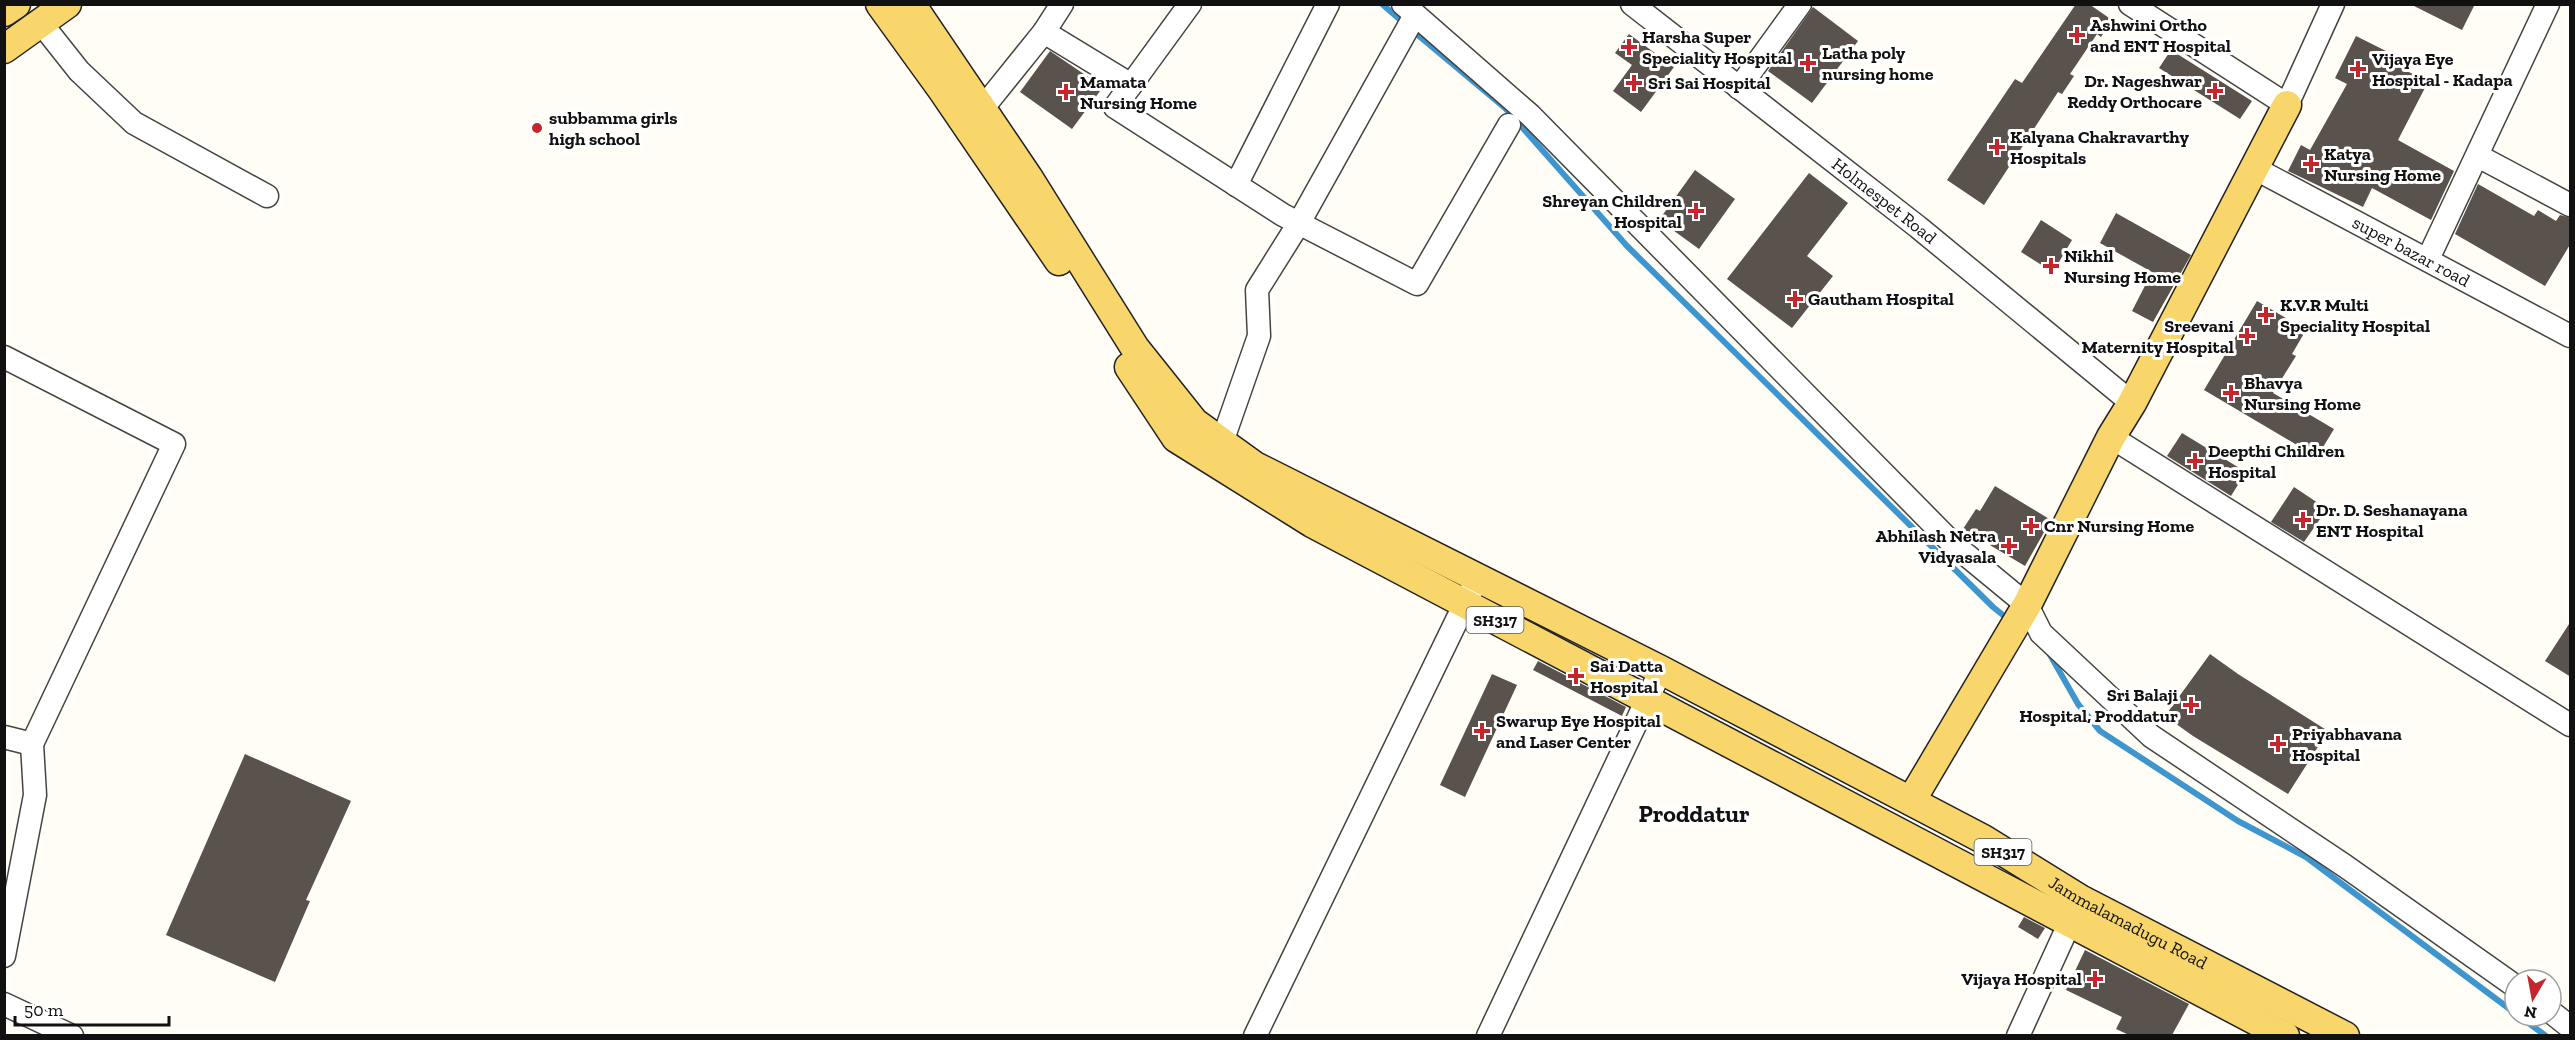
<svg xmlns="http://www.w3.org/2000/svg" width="2575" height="1040" viewBox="0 0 2575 1040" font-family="'Zilla Slab',serif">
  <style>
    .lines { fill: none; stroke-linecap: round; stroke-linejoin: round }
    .stream { stroke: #3f96cf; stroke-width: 6 }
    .building { fill: #5a524d }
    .minor-casing { stroke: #444; stroke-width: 25 }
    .major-casing { stroke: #222; stroke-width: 31 }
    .minor { stroke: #fff; stroke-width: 22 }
    .major { stroke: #f9d66b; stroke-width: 28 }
    .poi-dot { fill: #c4262e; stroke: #fff; stroke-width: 2 }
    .labels { text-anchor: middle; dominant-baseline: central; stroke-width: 6; stroke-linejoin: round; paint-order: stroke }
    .shield { fill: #fff; stroke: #585858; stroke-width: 1.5 }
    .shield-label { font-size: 16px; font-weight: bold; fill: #111 }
    .poi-label { font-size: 18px; font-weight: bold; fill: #111; stroke: #fff; text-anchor: start }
    .street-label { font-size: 18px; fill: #111; stroke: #fff }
    .district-label { font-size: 24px; font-weight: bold; fill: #111; stroke: #fff }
  </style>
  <rect width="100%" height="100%" fill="#fffdf5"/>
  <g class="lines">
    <!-- stream -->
    <g class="stream">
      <polyline points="1382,4 1405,24"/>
      <polyline points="1413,31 1505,108 1627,246 1993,607 2009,620"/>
      <polyline points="2049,653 2078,704 2100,731 2238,821 2306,857 2515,1013"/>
      <polyline points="2519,1016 2546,1036"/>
    </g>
  </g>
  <!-- building -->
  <g class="building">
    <polygon points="2076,4 2089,4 2112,20 2101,37 2097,34 2070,74 2074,76 2062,94 2058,92 1984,205 1947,180 2015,79 2022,83"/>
    <polygon points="2410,4 2475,4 2462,30"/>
    <polygon points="1813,7 1858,41 1812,103 1768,71"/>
    <polygon points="1629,34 1674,67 1641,112 1613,91 1632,65 1615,53"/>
    <polygon points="2356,36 2386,51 2382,58 2428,82 2398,140 2454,171 2431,220 2372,188 2363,207 2288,171 2301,145 2310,150 2347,84 2335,78"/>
    <polygon points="2171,50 2252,101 2240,119 2159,68"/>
    <polygon points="1050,51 1103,87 1072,129 1020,92"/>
    <polygon points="1695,170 1735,199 1699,249 1659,220"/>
    <polygon points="1809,173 1848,203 1807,256 1833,276 1792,328 1727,279"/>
    <polygon points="2478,184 2534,216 2538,210 2556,221 2560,215 2571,218 2571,243 2545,286 2455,234"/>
    <polygon points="2116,213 2191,255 2153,322 2132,311 2152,272 2100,243"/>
    <polygon points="2041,220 2072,240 2053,272 2021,252"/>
    <polygon points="2257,301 2306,330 2292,354 2296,356 2273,393 2334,429 2317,457 2204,390"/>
    <polygon points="2182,433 2246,472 2231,496 2167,456"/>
    <polygon points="1995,486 2051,520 2025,566 1963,529 1976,509 1980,511"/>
    <polygon points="2294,487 2327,509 2304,542 2271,522"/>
    <polygon points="2571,621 2571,677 2545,661"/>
    <polygon points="2210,654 2238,674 2328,731 2288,794 2193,736 2165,716"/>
    <polygon points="1538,661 1626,707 1622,716 1533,670"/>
    <polygon points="1492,674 1517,685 1465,797 1440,785"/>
    <polygon points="245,754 351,801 306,900 310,901 275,982 166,935"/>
    <polygon points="2024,917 2045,928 2038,939 2018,927"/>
    <polygon points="2085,950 2189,1004 2172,1035 2129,1035 2116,1029 2122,1017 2066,990"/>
  </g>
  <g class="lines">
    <defs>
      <g id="minor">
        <polyline points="1403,4 1530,115 1953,544 2027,605 2041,633 2151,736 2345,866 2515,986"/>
        <path id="s1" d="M1632,4L1918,227L2132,403"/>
        <polyline points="2130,4 2287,105 2333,4"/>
        <polyline points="41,23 79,71 134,123 267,196"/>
        <polyline points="1044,32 1062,4"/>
        <polyline points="1131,85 1190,4"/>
        <polyline points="1739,88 1800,4"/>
        <polyline points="982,109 1044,32 1131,85 1115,107 1283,215 1417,284 1509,125"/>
        <polyline points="2478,156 2570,205"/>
        <path id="s2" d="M2254,168L2570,336"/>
        <polyline points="1236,185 1328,4"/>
        <polyline points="2428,259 2548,4"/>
        <polyline points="4,357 174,444 32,744 35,795 4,956"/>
        <polyline points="2111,437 2570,725"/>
        <polyline points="1222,442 1259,336 1257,290 1299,223 1415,15"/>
        <polyline points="4,737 32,744"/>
        <polyline points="4,1004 72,1036"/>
        <polyline points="2551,1012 2570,1027"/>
        <polyline points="1255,1036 1472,589"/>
        <polyline points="1488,1036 1661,670"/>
        <polyline points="2018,1036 2076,909"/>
      </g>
      <g id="major">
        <polyline points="880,4 943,91 1059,261"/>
        <path id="s3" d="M911,4L1028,177L1135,348L1194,422L1255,466L1661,670L1983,839L2080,899L2345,1036"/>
        <polyline points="4,12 16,4"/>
        <polyline points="4,49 67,4"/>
        <polyline points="1129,367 1176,438 1312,523 2285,1036"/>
        <polyline points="1911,801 2027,605 2111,437 2132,403 2287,105"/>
      </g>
    </defs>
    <!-- minor casing -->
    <use href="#minor" class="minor-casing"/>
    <!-- major casing -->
    <use href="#major" class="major-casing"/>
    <!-- minor -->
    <use href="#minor" class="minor"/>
    <!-- major -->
    <use href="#major" class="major"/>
  </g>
  <!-- markers -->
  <g class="poi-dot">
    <path d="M2074 26h6v6h6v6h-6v6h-6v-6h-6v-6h6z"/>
    <path d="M1626 38h6v6h6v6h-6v6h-6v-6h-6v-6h6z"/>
    <path d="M1805 54h6v6h6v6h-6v6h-6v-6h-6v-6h6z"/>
    <path d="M2355 60h6v6h6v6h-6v6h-6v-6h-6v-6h6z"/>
    <path d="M1631 74h6v6h6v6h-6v6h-6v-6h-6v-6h6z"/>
    <path d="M2212 82h6v6h6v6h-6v6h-6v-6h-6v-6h6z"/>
    <path d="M1063 83h6v6h6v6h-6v6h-6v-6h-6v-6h6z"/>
    <circle cx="537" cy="128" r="6"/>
    <path d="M1994 138h6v6h6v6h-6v6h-6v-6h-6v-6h6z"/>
    <path d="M2308 155h6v6h6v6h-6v6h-6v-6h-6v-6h6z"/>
    <path d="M1693 202h6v6h6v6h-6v6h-6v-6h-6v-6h6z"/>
    <path d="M2048 257h6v6h6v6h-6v6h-6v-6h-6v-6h6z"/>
    <path d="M1792 290h6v6h6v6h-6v6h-6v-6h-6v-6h6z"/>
    <path d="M2263 306h6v6h6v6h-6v6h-6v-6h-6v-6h6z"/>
    <path d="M2244 327h6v6h6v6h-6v6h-6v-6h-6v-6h6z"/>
    <path d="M2228 384h6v6h6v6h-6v6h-6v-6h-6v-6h6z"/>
    <path d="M2192 452h6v6h6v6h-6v6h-6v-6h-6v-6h6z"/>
    <path d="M2300 511h6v6h6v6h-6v6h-6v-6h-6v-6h6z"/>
    <path d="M2028 517h6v6h6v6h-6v6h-6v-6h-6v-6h6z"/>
    <path d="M2006 537h6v6h6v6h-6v6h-6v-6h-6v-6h6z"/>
    <path d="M1573 667h6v6h6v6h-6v6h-6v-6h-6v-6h6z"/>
    <path d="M2188 696h6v6h6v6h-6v6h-6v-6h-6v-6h6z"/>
    <path d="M1479 722h6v6h6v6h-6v6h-6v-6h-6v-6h6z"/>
    <path d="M2275 735h6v6h6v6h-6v6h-6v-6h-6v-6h6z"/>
    <path d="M2092 970h6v6h6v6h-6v6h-6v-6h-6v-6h6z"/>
  </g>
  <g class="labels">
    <!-- shield labels -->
    <g class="shield">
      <rect x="1466.5" y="607" width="57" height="26" rx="4.5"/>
      <rect x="1974.5" y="839" width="57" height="26" rx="4.5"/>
    </g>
    <g class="shield-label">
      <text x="1495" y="620">SH317</text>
      <text x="2003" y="852">SH317</text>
    </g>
    <!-- poi labels -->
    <g class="poi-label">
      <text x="2090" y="25">Ashwini Ortho<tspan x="2090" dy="21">and ENT Hospital</tspan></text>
      <text x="1642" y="37">Harsha Super<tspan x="1642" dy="21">Speciality Hospital</tspan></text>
      <text x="1822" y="53">Latha poly<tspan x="1822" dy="21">nursing home</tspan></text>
      <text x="2372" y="59">Vijaya Eye<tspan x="2372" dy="21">Hospital - Kadapa</tspan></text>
      <text x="2202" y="81" text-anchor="end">Dr. Nageshwar<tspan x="2202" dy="21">Reddy Orthocare</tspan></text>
      <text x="1080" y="82">Mamata<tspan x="1080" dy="21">Nursing Home</tspan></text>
      <text x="1648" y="83">Sri Sai Hospital</text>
      <text x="549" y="118">subbamma girls<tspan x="549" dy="21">high school</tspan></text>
      <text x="2010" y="137">Kalyana Chakravarthy<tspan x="2010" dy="21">Hospitals</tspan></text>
      <text x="2324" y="154">Katya<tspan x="2324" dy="21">Nursing Home</tspan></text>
      <text x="1682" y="201" text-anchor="end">Shreyan Children<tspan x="1682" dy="21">Hospital</tspan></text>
      <text x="2064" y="256">Nikhil<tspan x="2064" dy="21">Nursing Home</tspan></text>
      <text x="1808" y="299">Gautham Hospital</text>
      <text x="2280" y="305">K.V.R Multi<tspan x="2280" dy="21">Speciality Hospital</tspan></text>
      <text x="2234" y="326" text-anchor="end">Sreevani<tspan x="2234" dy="21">Maternity Hospital</tspan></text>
      <text x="2244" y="383">Bhavya<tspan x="2244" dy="21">Nursing Home</tspan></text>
      <text x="2208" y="451">Deepthi Children<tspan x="2208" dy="21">Hospital</tspan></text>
      <text x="2316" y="510">Dr. D. Seshanayana<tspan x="2316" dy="21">ENT Hospital</tspan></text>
      <text x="2044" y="526">Cnr Nursing Home</text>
      <text x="1996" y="536" text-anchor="end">Abhilash Netra<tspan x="1996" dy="21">Vidyasala</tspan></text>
      <text x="1590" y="666">Sai Datta<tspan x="1590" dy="21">Hospital</tspan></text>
      <text x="2178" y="695" text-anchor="end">Sri Balaji<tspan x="2178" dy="21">Hospital, Proddatur</tspan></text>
      <text x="1496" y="721">Swarup Eye Hospital<tspan x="1496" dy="21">and Laser Center</tspan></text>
      <text x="2292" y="734">Priyabhavana<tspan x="2292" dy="21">Hospital</tspan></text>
      <text x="2082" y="979" text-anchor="end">Vijaya Hospital</text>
    </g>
    <!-- street labels -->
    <g class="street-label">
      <text stroke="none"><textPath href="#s1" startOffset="320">Holmespet Road</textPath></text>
      <text stroke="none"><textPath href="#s2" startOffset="178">super bazar road</textPath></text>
      <text stroke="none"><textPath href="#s3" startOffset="1566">Jammalamadugu Road</textPath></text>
    </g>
    <!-- district labels -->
    <g class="district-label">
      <text x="1694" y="813">Proddatur</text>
    </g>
  </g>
  <!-- border -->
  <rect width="2575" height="1040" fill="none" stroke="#111111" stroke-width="12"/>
  <!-- north arrow -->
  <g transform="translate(2533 998) rotate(190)"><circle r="28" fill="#ffffff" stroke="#a0a0a0" stroke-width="1.5"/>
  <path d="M0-4.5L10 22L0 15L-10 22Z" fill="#c4262e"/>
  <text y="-9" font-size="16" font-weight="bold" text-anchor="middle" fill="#111111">N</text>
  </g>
  <!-- scale -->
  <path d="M15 1016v9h154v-9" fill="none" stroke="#111111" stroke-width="3"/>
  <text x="24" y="1016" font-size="18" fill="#111111" stroke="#ffffff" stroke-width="4.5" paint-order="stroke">50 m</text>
</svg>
